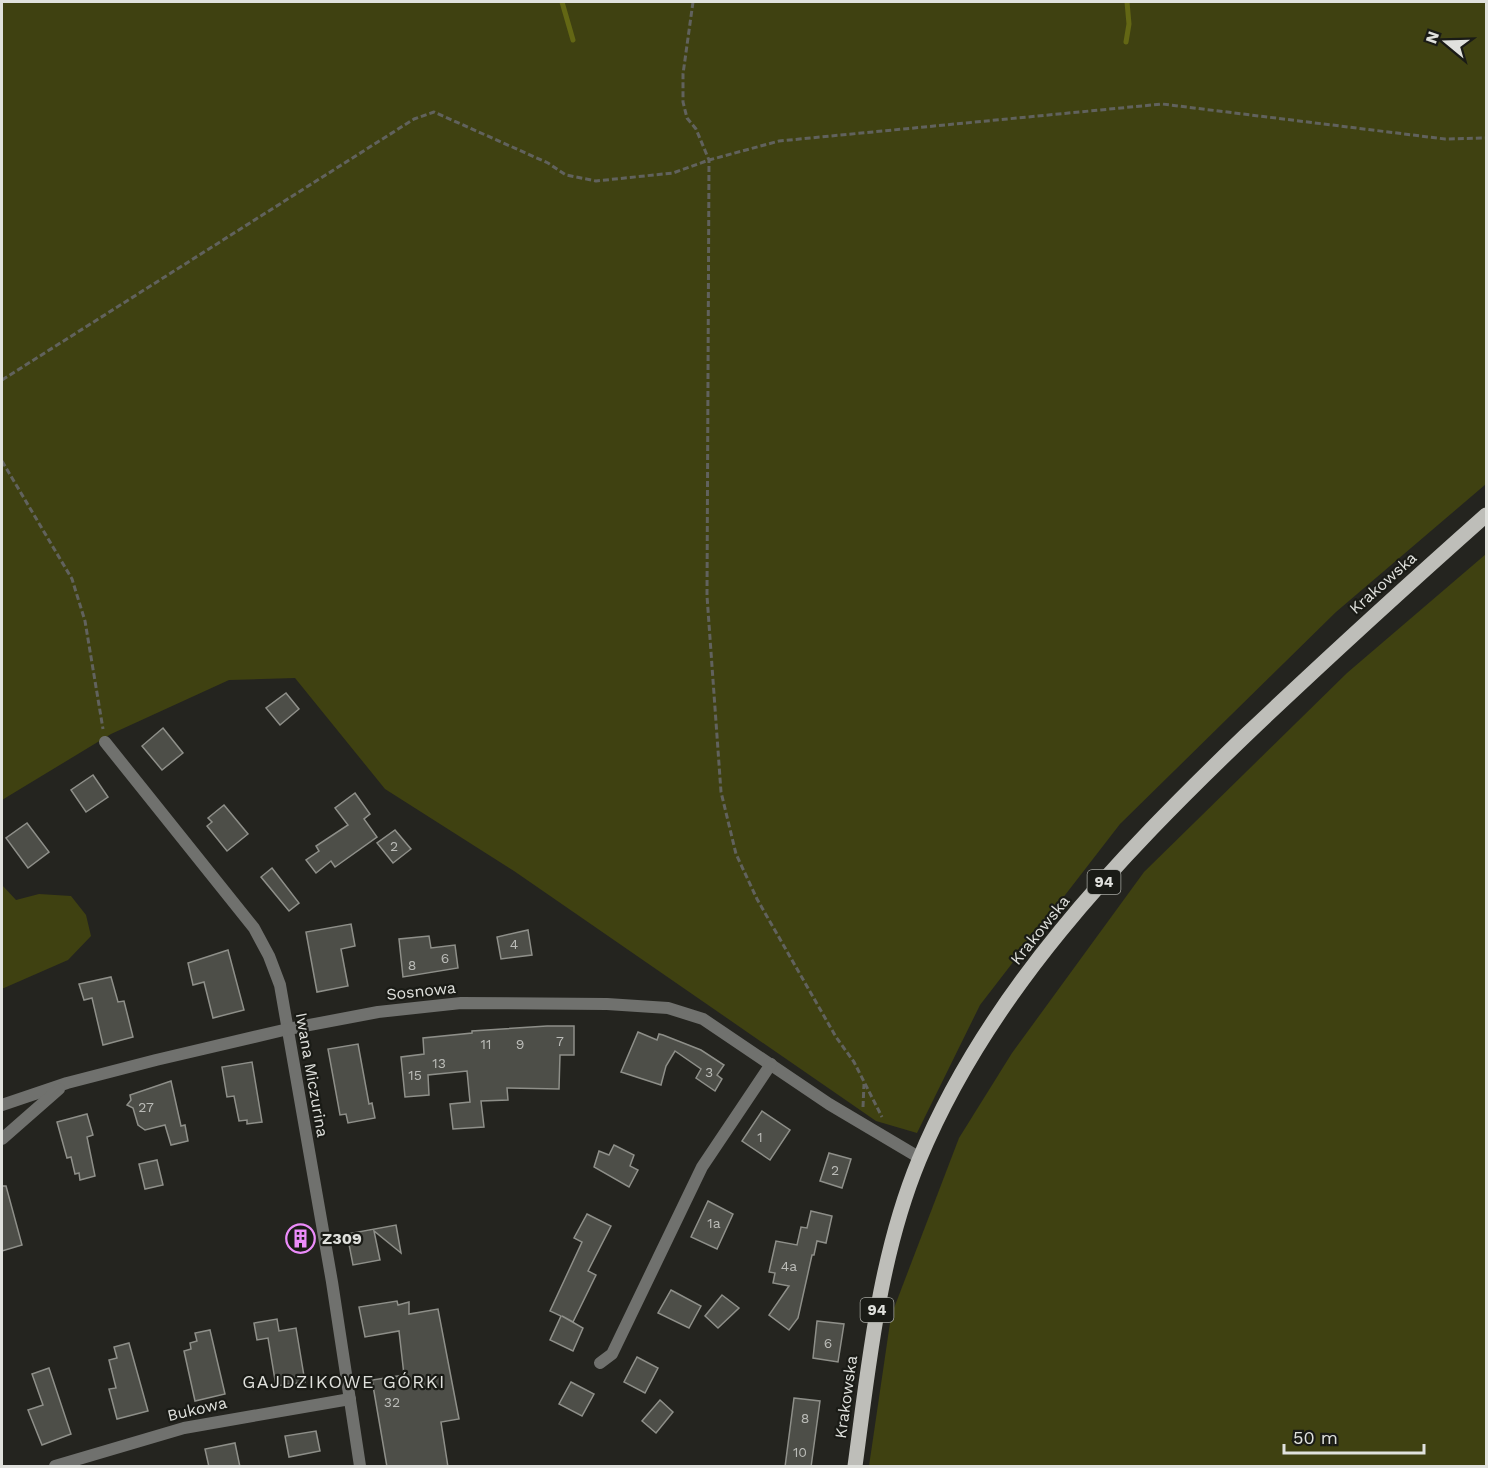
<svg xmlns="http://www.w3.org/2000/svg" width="1488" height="1468" viewBox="0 0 1488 1468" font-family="'Work Sans',sans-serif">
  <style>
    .green { fill: #3f4111 }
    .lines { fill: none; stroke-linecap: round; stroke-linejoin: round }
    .stream { stroke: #636714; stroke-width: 5 }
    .building { fill: #4d4e48; stroke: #8e8f89; stroke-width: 1.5 }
    .path { stroke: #61625d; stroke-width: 3; stroke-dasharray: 6 3; stroke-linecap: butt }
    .street { stroke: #70716e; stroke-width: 12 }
    .primary { stroke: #bebeb9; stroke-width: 15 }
    .labels { text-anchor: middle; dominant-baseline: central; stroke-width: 4.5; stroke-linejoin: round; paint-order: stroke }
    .number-label { font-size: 14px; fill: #bbbcb8 }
    .shield { fill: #1a1b16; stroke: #a5a6a1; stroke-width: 1.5 }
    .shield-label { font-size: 15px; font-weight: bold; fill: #e0e1dd }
    .street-label { font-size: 16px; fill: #e0e1dd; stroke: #1a1b16 }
    .poi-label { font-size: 16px; font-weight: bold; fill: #e0e1dd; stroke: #1a1b16; text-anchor: start }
    .neighbourhood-label { font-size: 18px; letter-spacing: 1.5px; fill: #e0e1dd; stroke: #1a1b16 }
  </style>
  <rect width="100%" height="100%" fill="#24241f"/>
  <!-- green -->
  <g class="green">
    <polygon points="2,2 1486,2 1486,484 1336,612 1120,824 980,1005 917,1133 876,1121 514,871 385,789 295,678 229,680 111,734 2,800"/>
    <polygon points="1486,554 1486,1466 869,1466 891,1316 959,1138 1012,1053 1144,872 1347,673"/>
    <polygon points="2,885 16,900 39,894 71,896 86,915 91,936 68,960 4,988 2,988"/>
  </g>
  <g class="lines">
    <!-- stream -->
    <g class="stream">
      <polyline points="562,2 573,40"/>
      <polyline points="1126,42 1129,24 1127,2"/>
    </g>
  </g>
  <!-- building -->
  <g class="building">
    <polygon points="286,693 299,709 280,725 266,708"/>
    <polygon points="163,728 183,753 162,770 142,746"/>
    <polygon points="93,775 108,797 86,812 71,790"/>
    <polygon points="355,793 370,814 364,819 377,837 335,867 331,861 316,873 306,860 319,851 316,846 348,825 335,808"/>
    <polygon points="224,805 248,834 227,851 207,826 212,822 208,818"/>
    <polygon points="27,823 49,852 28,868 6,838"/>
    <polygon points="395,830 411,849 393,863 377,843"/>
    <polygon points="272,868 299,903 289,911 261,877"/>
    <polygon points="351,924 355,946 341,949 348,986 317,992 306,932"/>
    <polygon points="528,930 532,955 501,959 497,937"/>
    <polygon points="429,936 431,948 455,945 458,968 403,977 399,939"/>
    <polygon points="228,950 244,1010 213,1018 204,982 193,985 188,963"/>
    <polygon points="111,977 118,1002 124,1001 133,1037 103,1045 92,998 84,1000 79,984"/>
    <polygon points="547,1026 574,1026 574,1055 560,1055 559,1089 507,1088 508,1100 481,1101 484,1127 453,1129 450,1104 470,1102 467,1071 428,1075 429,1095 405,1097 401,1057 424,1054 423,1038 472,1033 472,1031"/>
    <polygon points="638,1032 657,1040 659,1034 663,1035 701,1050 724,1065 717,1075 722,1079 715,1091 696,1078 701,1069 675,1051 666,1066 661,1085 621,1072"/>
    <polygon points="358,1044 369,1104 372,1103 375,1118 348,1123 346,1114 340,1115 328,1049"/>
    <polygon points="252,1062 262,1122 247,1124 247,1120 239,1121 234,1096 227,1097 222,1067"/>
    <polygon points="171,1081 181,1126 185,1125 188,1141 171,1145 165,1125 145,1130 138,1125 133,1108 127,1105 131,1100 130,1095"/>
    <polygon points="762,1111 790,1130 770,1160 742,1141"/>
    <polygon points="87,1114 93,1135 87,1137 95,1176 80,1180 79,1173 75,1174 71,1157 67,1158 57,1122"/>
    <polygon points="614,1145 634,1155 630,1166 638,1170 629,1187 594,1167 599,1151 609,1155"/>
    <polygon points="829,1153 851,1159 842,1188 820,1181"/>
    <polygon points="157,1160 163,1185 145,1189 139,1164"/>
    <polygon points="2,1186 6,1186 22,1245 2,1251"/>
    <polygon points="708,1201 733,1214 717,1249 691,1237"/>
    <polygon points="811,1211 832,1216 826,1243 817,1241 814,1255 812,1255 798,1318 789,1330 769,1315 789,1286 773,1283 775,1273 769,1272 776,1241 797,1245 801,1227 807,1228"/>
    <polygon points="587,1214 611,1226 588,1271 596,1275 573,1322 562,1316 583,1328 573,1351 550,1340 561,1316 550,1311 582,1242 574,1238"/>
    <polygon points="396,1225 401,1253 374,1231 380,1260 353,1265 347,1234"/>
    <polygon points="671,1290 701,1306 689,1328 658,1313"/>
    <polygon points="722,1295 739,1308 718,1328 705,1316"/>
    <polygon points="397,1301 398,1305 409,1302 409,1314 438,1309 459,1419 441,1422 448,1467 387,1467 372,1380 404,1375 399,1331 365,1337 359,1307"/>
    <polygon points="277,1319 279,1331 296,1328 305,1382 276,1386 268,1338 257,1340 254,1323"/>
    <polygon points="817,1321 844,1324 838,1362 813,1358"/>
    <polygon points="210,1330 225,1394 195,1401 184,1351 191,1349 190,1343 197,1341 195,1333"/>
    <polygon points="129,1343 148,1411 117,1419 109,1389 116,1388 109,1360 117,1358 114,1347"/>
    <polygon points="637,1357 658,1368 645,1393 624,1382"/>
    <polygon points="49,1368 71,1434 42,1445 28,1410 43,1405 32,1374"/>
    <polygon points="571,1382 594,1394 582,1416 559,1404"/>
    <polygon points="794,1398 820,1401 811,1467 785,1467"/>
    <polygon points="660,1400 673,1412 656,1433 642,1421"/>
    <polygon points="316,1431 320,1451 289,1457 285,1436"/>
    <polygon points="235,1443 240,1467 209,1467 205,1449"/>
  </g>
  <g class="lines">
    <!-- path -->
    <g class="path">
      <polyline points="693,2 683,74 683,102 687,118 696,129 709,160 707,596 721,792 736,854 757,899 836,1037 854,1062 882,1117"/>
      <polyline points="2,380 414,119 434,112 548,163 566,175 596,181 673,173 709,160 779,141 1162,104 1445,139 1486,138"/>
      <polyline points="2,461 72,579 85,621 103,729"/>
      <polyline points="863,1107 864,1084"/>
    </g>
    <!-- street -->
    <g class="street">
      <polyline points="105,742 254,928 269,956 280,985 332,1282 360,1466"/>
      <polyline points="2,1105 67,1083 156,1060 288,1029 378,1012 461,1003 607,1004 668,1008 703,1019 829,1104 920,1158"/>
      <polyline points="2,1139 59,1089"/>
      <polyline points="600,1363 612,1354 702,1167 771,1064"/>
      <polyline points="55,1466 184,1428 350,1399"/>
    </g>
    <!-- primary -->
    <path class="primary" d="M855,1466C869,1363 879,1257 919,1160C988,993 1118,858 1246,735C1325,660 1405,587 1486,515"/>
  </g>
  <!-- icons -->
  <defs>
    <symbol id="building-ring" viewBox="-11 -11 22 22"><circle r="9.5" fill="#1a1b16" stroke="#ec8cfa" stroke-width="1.5"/><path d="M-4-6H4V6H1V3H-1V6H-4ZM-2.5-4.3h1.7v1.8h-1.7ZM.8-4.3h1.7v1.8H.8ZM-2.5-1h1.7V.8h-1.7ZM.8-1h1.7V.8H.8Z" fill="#ec8cfa"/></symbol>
  </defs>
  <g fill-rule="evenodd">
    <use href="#building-ring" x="284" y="1222" width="33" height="33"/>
  </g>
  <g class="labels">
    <!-- number labels -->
    <g class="number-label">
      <text x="394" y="846">2</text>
      <text x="514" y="944">4</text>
      <text x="445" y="958">6</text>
      <text x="412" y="965">8</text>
      <text x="560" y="1041">7</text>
      <text x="486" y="1044">11</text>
      <text x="520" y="1044">9</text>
      <text x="439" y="1063">13</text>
      <text x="709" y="1072">3</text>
      <text x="415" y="1075">15</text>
      <text x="146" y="1107">27</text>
      <text x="760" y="1137">1</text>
      <text x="835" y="1170">2</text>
      <text x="714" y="1223">1a</text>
      <text x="789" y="1266">4a</text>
      <text x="828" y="1343">6</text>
      <text x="392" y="1402">32</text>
      <text x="805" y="1418">8</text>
      <text x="800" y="1452">10</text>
    </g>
    <!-- shield labels -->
    <g class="shield">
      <rect x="1087.5" y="870" width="33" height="24" rx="4.5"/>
      <rect x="860.5" y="1298" width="33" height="24" rx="4.5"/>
    </g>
    <g class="shield-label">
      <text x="1104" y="882">94</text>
      <text x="877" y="1310">94</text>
    </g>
    <!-- street labels -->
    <g class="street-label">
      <text transform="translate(1383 583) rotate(-42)">Krakowska</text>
      <text transform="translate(1040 930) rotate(-51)">Krakowska</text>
      <text transform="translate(421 991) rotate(-6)">Sosnowa</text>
      <text transform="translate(312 1075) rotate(80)">Iwana Miczurina</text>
      <text transform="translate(846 1397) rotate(-82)">Krakowska</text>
      <text transform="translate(197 1409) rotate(-13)">Bukowa</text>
    </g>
    <!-- poi labels -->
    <g class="poi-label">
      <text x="322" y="1238">Z309</text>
    </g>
    <!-- neighbourhood labels -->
    <g class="neighbourhood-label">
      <text x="344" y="1381">GAJDZIKOWE GÓRKI</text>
    </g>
  </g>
  <!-- border -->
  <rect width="1488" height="1468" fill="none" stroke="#e0e1dd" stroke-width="6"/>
  <!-- north arrow -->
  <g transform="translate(1446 42) rotate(289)" stroke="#1a1b16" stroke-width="4.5" paint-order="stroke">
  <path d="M0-4.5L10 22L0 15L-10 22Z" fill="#e0e1dd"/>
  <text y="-9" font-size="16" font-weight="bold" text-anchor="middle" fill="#e0e1dd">N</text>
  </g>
  <!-- scale -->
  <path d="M1284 1444v9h140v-9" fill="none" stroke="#e0e1dd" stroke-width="3"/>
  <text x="1293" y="1444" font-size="18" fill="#e0e1dd" stroke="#1a1b16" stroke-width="4.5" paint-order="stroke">50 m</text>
</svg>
